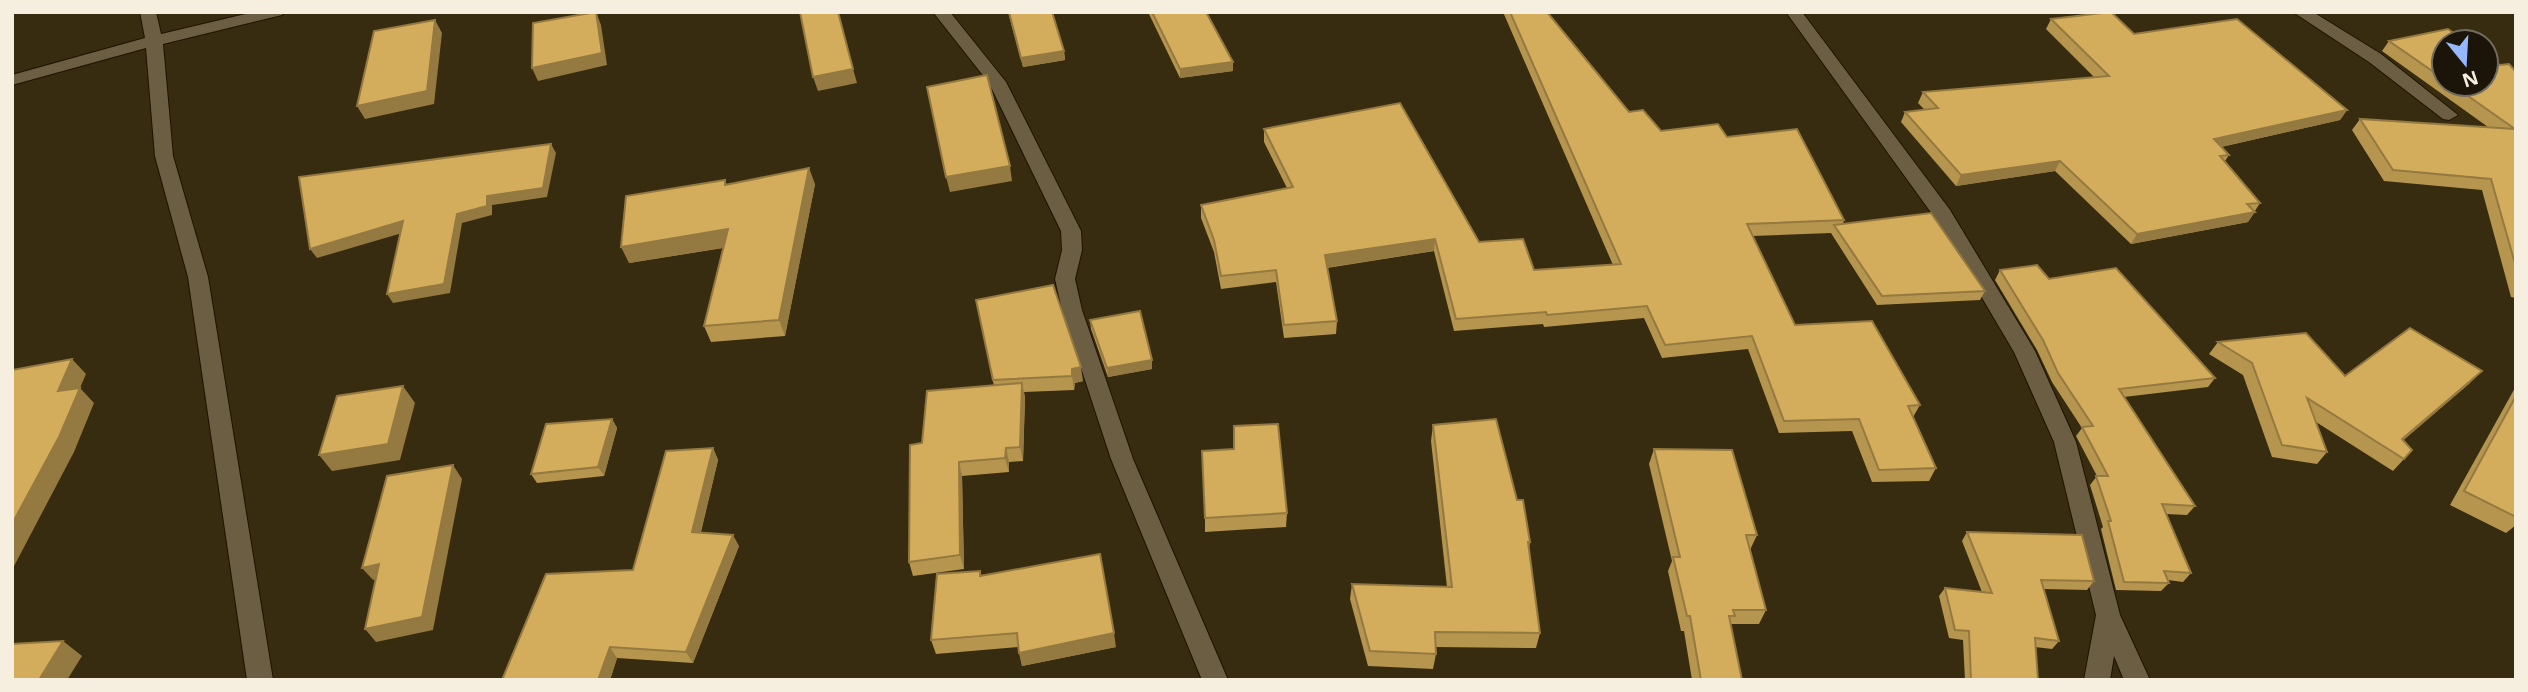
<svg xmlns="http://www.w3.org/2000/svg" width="2528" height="692" viewBox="0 0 2528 692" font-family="'Open Sans',sans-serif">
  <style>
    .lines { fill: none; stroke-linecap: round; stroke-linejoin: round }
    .minor-casing { stroke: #1e1300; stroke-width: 2 }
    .minor { fill: #6c5e42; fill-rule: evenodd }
    .wall { fill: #b6954f }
    .shaded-wall { fill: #947940 }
    .building { fill: #d4ad5c; stroke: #947940; stroke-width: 2 }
  </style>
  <rect width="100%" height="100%" fill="#372b10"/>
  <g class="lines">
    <defs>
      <g id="minor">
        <polygon points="140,12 156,12 161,34 254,12 284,12 282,15 163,44 173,156 208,277 273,680 247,680 188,277 155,156 146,48 12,85 12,75 145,38"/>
        <polygon points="933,12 950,12 1006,82 1081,231 1082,250 1075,279 1082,310 1133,459 1228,680 1202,680 1111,459 1062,310 1055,279 1062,250 1061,231 989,83"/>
        <polygon points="1786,12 1802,12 1950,210 2035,351 2076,442 2120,615 2150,680 2124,680 2114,656 2110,680 2084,680 2096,615 2054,442 2014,352 1935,218"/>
        <polygon points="2293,12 2313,12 2381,54 2458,115 2449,120 2443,119 2369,62"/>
      </g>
    </defs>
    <!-- minor casing -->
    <use href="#minor" class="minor-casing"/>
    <!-- minor -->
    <use href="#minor" class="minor"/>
  </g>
  <!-- wall -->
  <g class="wall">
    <polygon points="1008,12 1052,12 1064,51 1065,60 1023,67"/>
    <polygon points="1148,12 1206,12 1233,71 1180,78"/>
    <polygon points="1503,12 1547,12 1629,112 1661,131 1727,137 1844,220 1843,224 1985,291 1980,300 1877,305 1831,233 1753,236 1795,325 1920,405 1913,417 1936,468 1929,481 1872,482 1852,431 1779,433 1748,349 1662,358 1644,318 1544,327 1543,324 1454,331 1434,251 1327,268 1337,321 1336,334 1284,338 1276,282 1221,289 1214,252 1201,218 1201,205 1287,188 1264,142 1264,129 1479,242 1534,270 1613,265"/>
    <polygon points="2051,19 2134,34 2347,110 2340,120 2221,147 2229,155 2225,161 2260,203 2248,222 2131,244 2055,171 1956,186 1901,122 1905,112 1925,110 1918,103 1923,92 2094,77 2046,29"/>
    <polygon points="2389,41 2444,42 2444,84 2486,84 2500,65 2516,72 2516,298 2511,297 2482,190 2384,181 2352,130 2360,119 2488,127 2382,51"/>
    <polygon points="725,180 727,185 815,184 785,336 711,342 704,326 723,248 629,263"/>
    <polygon points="2000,270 2049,279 2215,378 2208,387 2124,397 2195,506 2187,515 2166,514 2191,573 2183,582 2168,580 2169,583 2161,591 2116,590 2101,529 2103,527 2090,485 2097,476 2076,436 2082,428 2052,382 2037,350 1995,280"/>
    <polygon points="976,300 1083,381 1075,383 1074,390 1024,392 1025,398 1023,461 1009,462 1009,472 962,476 964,569 913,576 909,562 922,443 994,386"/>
    <polygon points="1090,320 1152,360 1152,369 1108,377 1091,329"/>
    <polygon points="2218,342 2345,376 2470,383 2403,440 2404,459 2393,471 2316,422 2327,452 2317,464 2272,457 2243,375 2209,354"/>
    <polygon points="2516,386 2516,525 2506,533 2450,505"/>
    <polygon points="612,419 617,428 604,476 537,483 531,474"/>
    <polygon points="1433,425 1517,500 1530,542 1529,548 1540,633 1536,648 1436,647 1436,654 1433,669 1368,666 1350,599 1352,584 1447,587 1431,441"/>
    <polygon points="713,448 718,460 701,532 739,546 693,663 617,658 610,680 502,680 633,570"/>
    <polygon points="1654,449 1757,535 1750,550 1766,610 1759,624 1731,624 1731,625 1742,680 1692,680 1684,631 1681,631 1668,571 1672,561 1649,464"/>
    <polygon points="1287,513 1286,527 1205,532 1205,518"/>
    <polygon points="1967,532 2094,581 2087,590 2044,589 2059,641 2052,649 2035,647 2038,680 1965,680 1963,640 1949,638 1939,596 1945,588 1982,592 1962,541"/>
    <polygon points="980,571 982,576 1116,647 1022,666 1018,647 936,654 931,640"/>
  </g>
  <!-- shaded-wall -->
  <g class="shaded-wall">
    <polygon points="596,12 601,25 607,65 538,81 532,68"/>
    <polygon points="435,20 442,33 434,104 365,119 357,106"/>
    <polygon points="1064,51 1065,60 1023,67 1021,58"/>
    <polygon points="1233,62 1233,71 1180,78 1180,69"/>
    <polygon points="853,69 857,83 818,91 813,77"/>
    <polygon points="2347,110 2340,120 2208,150 2214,139"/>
    <polygon points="551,144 556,153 547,197 492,205 492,215 462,223 450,293 393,303 387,294 457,214 487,196"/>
    <polygon points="2060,161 2055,171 1956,186 1961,175"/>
    <polygon points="1010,166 1012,181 950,192 946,177"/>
    <polygon points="809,168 815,184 785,336 779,320"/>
    <polygon points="2255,212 2248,222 2131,244 2137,234"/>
    <polygon points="403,221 409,231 317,258 310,249"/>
    <polygon points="728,229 734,246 629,263 621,247"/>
    <polygon points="1435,239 1434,251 1324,268 1325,255"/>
    <polygon points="72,359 86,374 80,388 94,403 74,452 12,570 12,524 58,391"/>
    <polygon points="1152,360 1152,369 1108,377 1107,368"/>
    <polygon points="1081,367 1083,381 1075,383 1074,390 1072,376 1072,369"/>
    <polygon points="2482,371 2470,383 2391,451 2402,439"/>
    <polygon points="1022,383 1025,398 1023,461 1020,447"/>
    <polygon points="403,386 415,403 400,460 332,471 319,455"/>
    <polygon points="612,419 617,428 604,476 598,467"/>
    <polygon points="713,448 718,460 698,543 692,532"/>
    <polygon points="1006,448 1009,462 1009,472 1005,458"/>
    <polygon points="959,462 962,476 964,569 960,555"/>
    <polygon points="453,465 462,479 433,630 376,642 365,629"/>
    <polygon points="733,535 739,546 693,663 686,652"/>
    <polygon points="379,564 390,577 373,580 362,568"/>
    <polygon points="1114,633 1116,647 1022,666 1019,653"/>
    <polygon points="63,641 82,656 67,680 39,680"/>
    <polygon points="610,647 617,658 610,680 598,680"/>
  </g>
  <!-- building -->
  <g class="building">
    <polygon points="596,12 602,53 532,68 533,23"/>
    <polygon points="800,12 838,12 853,69 813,77"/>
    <polygon points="1009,12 1052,12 1064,51 1021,58"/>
    <polygon points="1152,12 1206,12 1233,62 1180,69"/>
    <polygon points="1510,12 1547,12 1629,112 1643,110 1661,131 1718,124 1727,137 1797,129 1844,220 1747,224 1795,325 1872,321 1920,405 1908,406 1936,468 1879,470 1859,419 1784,421 1752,336 1665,345 1647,306 1547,315 1546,312 1456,319 1435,239 1325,255 1337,321 1284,325 1276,270 1221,276 1214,240 1201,205 1293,187 1264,129 1400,103 1479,242 1523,239 1534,270 1621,264"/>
    <polygon points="2111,12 2134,34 2237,19 2347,110 2214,139 2229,155 2220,156 2260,203 2247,204 2255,212 2137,234 2060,161 1961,175 1905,112 1938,108 1923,92 2109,76 2051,19"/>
    <polygon points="435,20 427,91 357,106 374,31"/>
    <polygon points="2448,29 2466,42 2444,42 2444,79 2389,41"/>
    <polygon points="2486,55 2500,65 2509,64 2516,72 2516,267 2491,179 2393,170 2360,119 2515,129 2451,84 2486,84"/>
    <polygon points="987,75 1010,166 946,177 927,87"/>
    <polygon points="551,144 543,188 487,196 487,206 457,214 444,284 387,294 403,221 310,249 299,177"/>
    <polygon points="809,168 779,320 704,326 728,229 621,247 626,196 725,180 725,185"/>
    <polygon points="1931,213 1985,291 1882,296 1834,225"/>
    <polygon points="2037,265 2049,279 2116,268 2215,378 2119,389 2195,506 2162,504 2191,573 2164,571 2169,583 2124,582 2108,521 2111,521 2096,476 2108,476 2082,427 2093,426 2058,373 2043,340 2000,270"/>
    <polygon points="1053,285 1081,367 1072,369 1072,376 993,380 976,300"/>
    <polygon points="1140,311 1152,360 1107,368 1090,320"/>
    <polygon points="2410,328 2482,371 2402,439 2412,450 2404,459 2307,398 2327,452 2282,445 2252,363 2218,342 2306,333 2345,376"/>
    <polygon points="72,359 58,391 80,388 59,437 12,524 12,370"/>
    <polygon points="1022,383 1020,447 1006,448 1005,458 959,462 960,555 909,562 910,445 922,443 927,391"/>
    <polygon points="403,386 388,444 319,455 337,396"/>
    <polygon points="2516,396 2516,517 2464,491"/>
    <polygon points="612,419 598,467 531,474 546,424"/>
    <polygon points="1496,419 1517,500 1523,500 1530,542 1528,542 1540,633 1435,632 1436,654 1370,651 1352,584 1452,587 1433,425"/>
    <polygon points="1278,424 1287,513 1205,518 1202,451 1234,449 1234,426"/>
    <polygon points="713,448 692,532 733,535 686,652 610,647 598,680 502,680 546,574 633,570 666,451"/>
    <polygon points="1654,449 1732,450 1757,535 1746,535 1766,610 1733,610 1735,616 1729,616 1742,680 1701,680 1690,616 1687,616 1673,557 1680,557"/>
    <polygon points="453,465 422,617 365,629 379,564 362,568 387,476"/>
    <polygon points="1967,532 2082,535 2094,581 2041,580 2059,641 2035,638 2038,680 1971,680 1969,631 1955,630 1945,588 1992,593"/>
    <polygon points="1100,554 1114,633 1019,653 1017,633 931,640 937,574 980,571 980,576"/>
    <polygon points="63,641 39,680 12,680 12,644"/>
  </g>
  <!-- border -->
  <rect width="2528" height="692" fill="none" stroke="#f6eedf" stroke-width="28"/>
  <!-- north arrow -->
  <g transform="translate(2465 63) rotate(162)"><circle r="33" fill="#1a1409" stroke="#726b5f" stroke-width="2"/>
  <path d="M0-5L12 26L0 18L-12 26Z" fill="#94b7fd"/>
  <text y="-10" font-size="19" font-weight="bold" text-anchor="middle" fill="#f6eedf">N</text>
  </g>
</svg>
